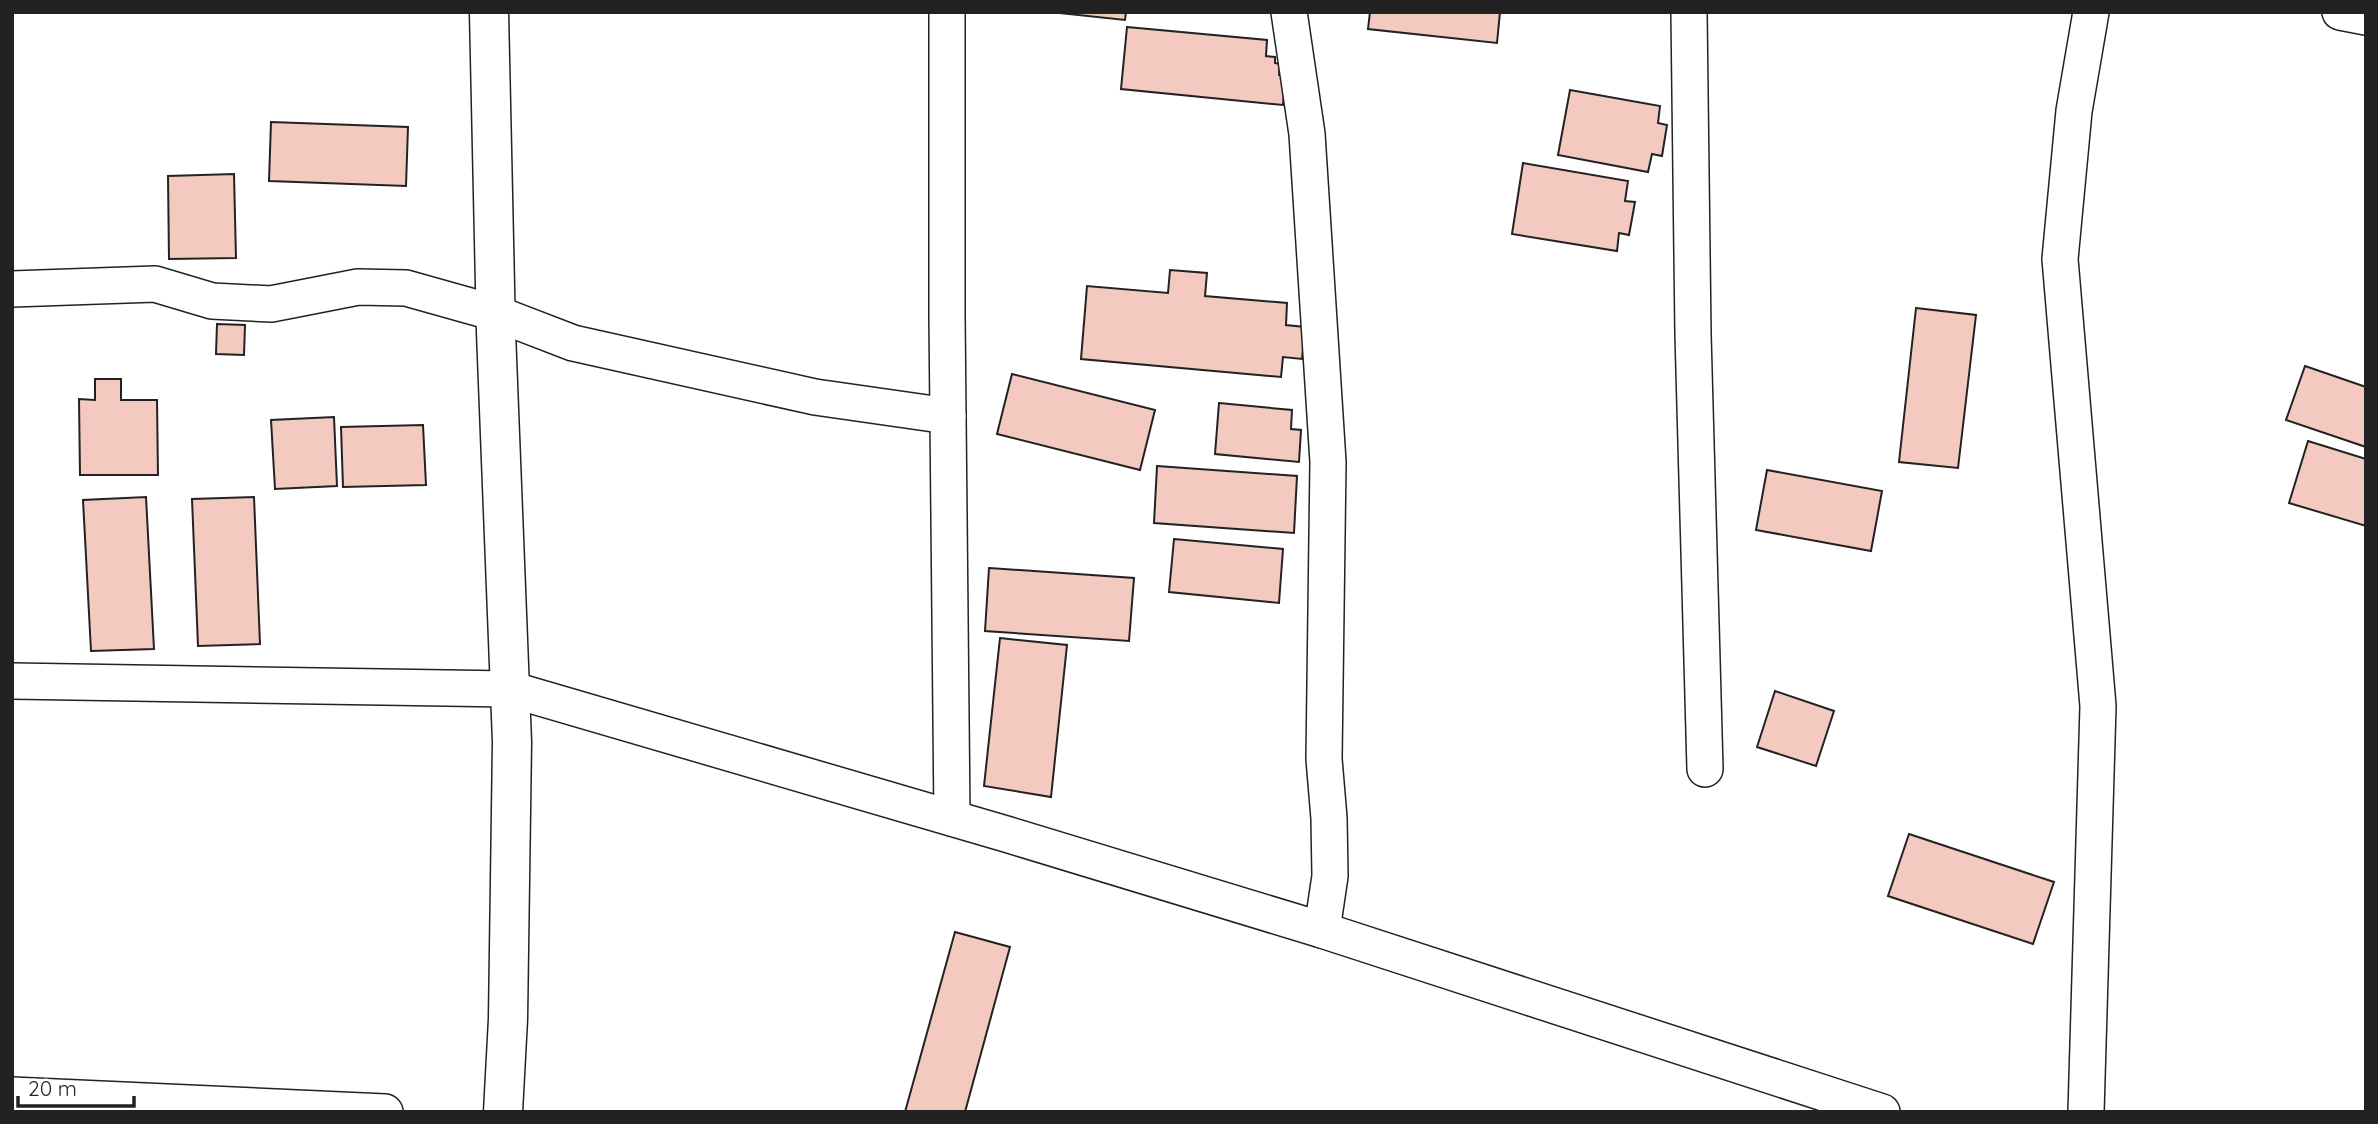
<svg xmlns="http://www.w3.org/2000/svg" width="2378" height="1124" viewBox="0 0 2378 1124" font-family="Quicksand,sans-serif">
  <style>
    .building { fill: #f3c9c0; stroke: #222; stroke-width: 2 }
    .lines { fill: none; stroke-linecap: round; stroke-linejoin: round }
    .minor-casing { stroke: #222; stroke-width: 38 }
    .tertiary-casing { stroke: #222; stroke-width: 41 }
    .minor { stroke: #fff; stroke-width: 35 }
    .tertiary { stroke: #fff; stroke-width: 38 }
  </style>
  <rect width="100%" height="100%" fill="#fff"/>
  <!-- building -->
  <g class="building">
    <polygon points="1050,12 1126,12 1125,20"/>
    <polygon points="1370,12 1500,12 1497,43 1368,29"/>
    <polygon points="1127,27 1267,40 1266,56 1275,57 1275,63 1280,64 1279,75 1285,76 1283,105 1121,89"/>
    <polygon points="1570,90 1660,106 1658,123 1667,125 1662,156 1652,154 1648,172 1558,155"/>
    <polygon points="271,122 408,127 406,186 269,181"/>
    <polygon points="1523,163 1628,181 1625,201 1635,202 1629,235 1619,233 1617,251 1512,234"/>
    <polygon points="234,174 236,258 169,259 168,176"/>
    <polygon points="1170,270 1207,273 1205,296 1287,303 1286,325 1305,327 1302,359 1283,357 1281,377 1081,359 1087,286 1168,293"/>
    <polygon points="1916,308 1976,315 1958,468 1899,462"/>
    <polygon points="217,324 245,325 244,355 216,354"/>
    <polygon points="2305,366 2366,387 2366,447 2286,420"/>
    <polygon points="1012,374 1155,410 1140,470 997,434"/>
    <polygon points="95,379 121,379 121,400 157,400 158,475 80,475 79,399 95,400"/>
    <polygon points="1219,403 1292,410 1291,429 1301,430 1299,462 1215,454"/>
    <polygon points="334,417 337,486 275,489 271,420"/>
    <polygon points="423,425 426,485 343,487 341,427"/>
    <polygon points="2308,441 2366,459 2366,526 2289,503"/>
    <polygon points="1157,466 1297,476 1294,533 1154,523"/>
    <polygon points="1767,470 1882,491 1871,551 1756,530"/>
    <polygon points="146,497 154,649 91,651 83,500"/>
    <polygon points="254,497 260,644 198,646 192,499"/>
    <polygon points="1174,539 1283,549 1279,603 1169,592"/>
    <polygon points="989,568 1134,578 1129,641 985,631"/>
    <polygon points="1000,638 1067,645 1051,797 984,786"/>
    <polygon points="1775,691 1834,711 1816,766 1757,747"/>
    <polygon points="1909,834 2054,882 2033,944 1888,896"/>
    <polygon points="955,932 1010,947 965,1112 905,1112"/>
  </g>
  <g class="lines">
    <defs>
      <g id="minor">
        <polyline points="947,12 947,316 952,818"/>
        <polyline points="1689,12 1693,334 1705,769"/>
        <polyline points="2340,12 2366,17"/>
        <polyline points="12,289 155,284 212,301 271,304 358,287 406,288 495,313 573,343 815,397 948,416"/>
        <polyline points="12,681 510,689 1006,834 1322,930 1330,876 1329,818 1324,759 1328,462 1307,134 1289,12"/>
        <polyline points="1322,930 1882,1112"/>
        <polyline points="12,1095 385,1112"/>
        <polyline points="2086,1112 2098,706 2060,259 2074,111 2091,12"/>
      </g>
      <polyline id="tertiary" points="489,12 496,332 512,742 508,1019 503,1112"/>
    </defs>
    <!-- minor casing -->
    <use href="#minor" class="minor-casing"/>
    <!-- tertiary casing -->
    <use href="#tertiary" class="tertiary-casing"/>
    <!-- minor -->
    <use href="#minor" class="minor"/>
    <!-- tertiary -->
    <use href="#tertiary" class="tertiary"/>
  </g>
  <!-- border -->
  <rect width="2378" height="1124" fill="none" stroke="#222222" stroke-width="28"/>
  <!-- scale -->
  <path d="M18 1096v10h116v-10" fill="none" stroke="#222222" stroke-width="3.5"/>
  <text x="28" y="1096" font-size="21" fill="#222222" stroke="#ffffff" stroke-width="5" paint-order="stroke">20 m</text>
</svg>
